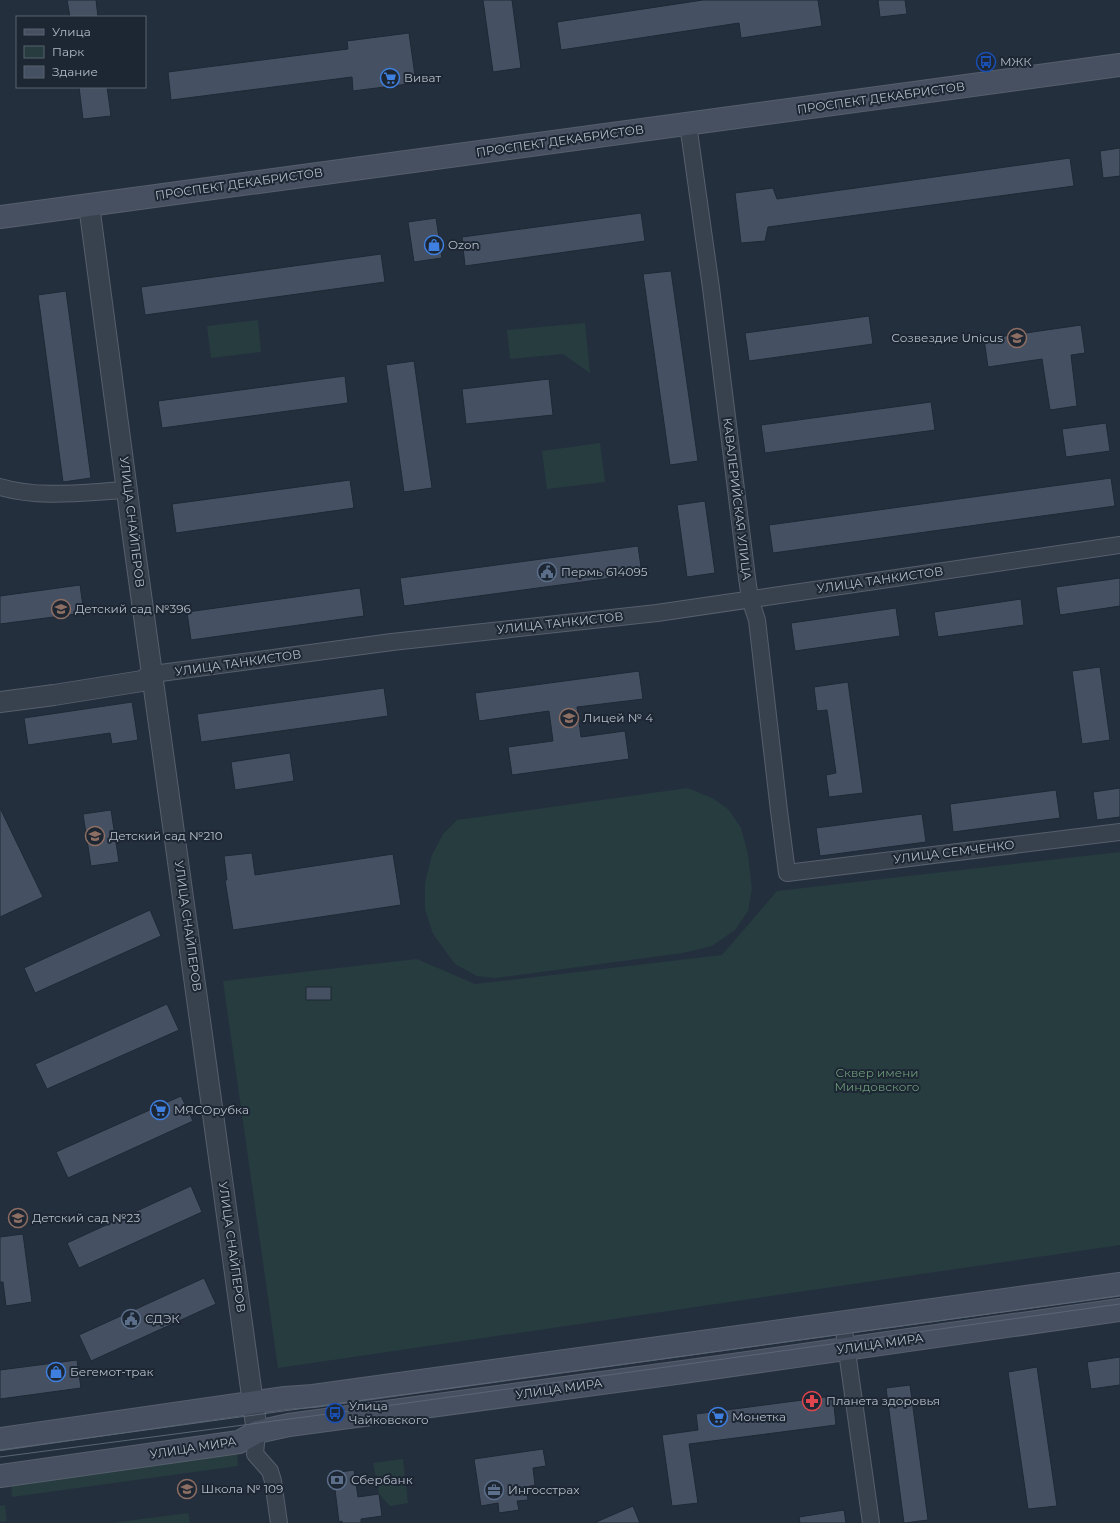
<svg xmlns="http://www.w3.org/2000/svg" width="1120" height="1523" font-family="Montserrat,sans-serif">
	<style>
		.green { fill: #263c3f }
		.building { fill: #455162; stroke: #1f2835 }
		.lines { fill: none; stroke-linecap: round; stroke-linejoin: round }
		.minor-casing { stroke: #565f6c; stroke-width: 18 }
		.tertiary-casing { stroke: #565f6c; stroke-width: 22 }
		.secondary-casing { stroke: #565f6c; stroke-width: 24 }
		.minor { stroke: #38414e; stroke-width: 16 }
		.tertiary { stroke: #38414e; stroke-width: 20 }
		.secondary { stroke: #465061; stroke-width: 22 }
		.tram { stroke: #5a6575; stroke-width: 1 }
		.labels { text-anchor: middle; stroke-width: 4; stroke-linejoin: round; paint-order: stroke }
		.poi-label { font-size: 12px; fill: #b4bcc9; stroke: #1d2633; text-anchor: start }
		.street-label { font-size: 12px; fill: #b4bcc9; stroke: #1d2633 }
		.park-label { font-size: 12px; fill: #6b9a76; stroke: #1d2633 }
	</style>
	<rect width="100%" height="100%" fill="#242f3e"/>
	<path class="green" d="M258 320 261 352 211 358 207 326Z
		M585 323 590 373 563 354 510 359 507 330Z
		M600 443 605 482 547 489 542 451Z
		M688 788 714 799 729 810 741 828 748 854 752 889 748 911 735 930 712 946 682 953 496 978 477 976 455 964 433 934 425 909V883L432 855 443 834 457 820Z
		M1120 852V1245L278 1368 223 981 417 959 475 984 722 955 777 891Z
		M237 1451 238 1466 12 1497 11 1485Z
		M403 1459 408 1503 390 1506 379 1494 373 1463Z
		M5 1505 7 1521 0 1522V1506Z
		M188 1513 190 1523H112Z"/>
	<path class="building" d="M67 0H96L98 17H70Z
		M483 0H512L521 68 493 72Z
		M703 0H818L822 26 741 38 739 23 561 50 557 22Z
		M878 0H905L907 14 880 17Z
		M409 33 416 83 353 91 352 77 171 100 168 72 348 49 347 41Z
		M79 87H107L111 116 83 119Z
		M1120 148V176L1103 178 1100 151Z
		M1070 158 1074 186 768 227 765 241 741 243 735 193 773 188 777 199Z
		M641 213 645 241 465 266 462 237Z
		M436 218 442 258 414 262 408 222Z
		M381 254 385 282 145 315 141 287Z
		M671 271 698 461 670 465 643 274Z
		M66 291 91 478 63 482 38 295Z
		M869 316 873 344 749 361 745 333Z
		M1081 325 1085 353 1071 355 1077 406 1050 410 1042 359 988 367 984 339Z
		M414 361 432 488 404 492 386 365Z
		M345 376 348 403 162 428 158 401Z
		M549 379 553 415 466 424 462 389Z
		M931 402 935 430 765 453 761 425Z
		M1106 423 1110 451 1066 457 1062 429Z
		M1111 478 1115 506 773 553 769 525Z
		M350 480 354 508 176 533 172 504Z
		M705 501 715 573 687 577 677 505Z
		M638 546 642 574 404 606 400 578Z
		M1120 578V606L1060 615 1056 587Z
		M80 585 84 613 0 624V596Z
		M360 588 364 616 191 640 187 612Z
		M1021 599 1024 625 938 637 934 612Z
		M896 608 900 636 795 651 791 623Z
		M1100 667 1110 740 1082 744 1072 671Z
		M639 671 643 699 577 707 581 737 625 731 629 759 512 775 508 747 553 741 549 711 479 721 475 693Z
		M848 682 863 793 829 797 826 775 836 773 827 710 817 711 814 687Z
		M384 688 388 716 201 742 197 714Z
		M132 702 138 740 112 744 110 733 28 745 24 718Z
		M290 753 294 781 235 790 231 762Z
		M1120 788V817L1097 820 1093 792Z
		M1056 790 1060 818 953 832 950 804Z
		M0 808 43 897 0 917Z
		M111 810 119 862 91 866 83 814Z
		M922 814 926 842 820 856 816 828Z
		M252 853 255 875 393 854 401 905 233 930 225 880H227L224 856Z
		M150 910 161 936 35 993 24 968Z
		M306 987H331V1000H306Z
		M167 1004 179 1030 47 1089 35 1064Z
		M181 1096 193 1121 68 1178 56 1152Z
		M191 1186 202 1212 79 1268 67 1243Z
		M23 1234 32 1302 6 1306 3 1282H0V1237Z
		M204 1278 216 1304 91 1361 79 1335Z
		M1120 1357V1385L1091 1389 1087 1362Z
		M77 1360 81 1388 0 1399V1370Z
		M1037 1367 1057 1506 1028 1509 1008 1372Z
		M910 1385 928 1520 904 1523 886 1388Z
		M833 1396 836 1425 689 1444 698 1503 672 1506 662 1435 698 1430 696 1414Z
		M543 1449 546 1466 533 1468 535 1485 526 1487 528 1500 517 1501 519 1510 499 1513 498 1503 481 1506 474 1459Z
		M354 1470 358 1497 379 1494 382 1516 361 1519V1523H342V1521L339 1522 333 1473Z
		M633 1506 640 1523H594Z
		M844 1510 846 1523H800L799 1517Z"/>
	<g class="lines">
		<g class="minor-casing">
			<path id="minor" d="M688 124 711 288 747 578 750 599 757 620 779 811 787 873 1120 832
				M0 487C40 499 86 492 127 490
				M153 674 392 642 657 613 1120 545
				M843 1323 871 1523
				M257 1432 255 1454 270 1471 273 1481 279 1523"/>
		</g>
		<g class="tertiary-casing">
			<path id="tertiary" d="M89 205 134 544 257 1432
				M0 702 54 695 142 681 153 674"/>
		</g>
		<g class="secondary-casing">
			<path id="secondary" d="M0 217 1120 65
				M0 1439 285 1398 313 1396 1120 1284
				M0 1476 239 1442 257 1432 289 1425 683 1372 1120 1310"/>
		</g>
		<use href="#minor" class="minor"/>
		<use href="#tertiary" class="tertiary"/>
		<use href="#secondary" class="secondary"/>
		<path class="tram" d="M0 1450 1120 1296
			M0 1457 335 1413 1120 1304"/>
	</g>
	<defs>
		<g id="bus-ring" transform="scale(1)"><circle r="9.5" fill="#1d2633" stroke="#1a4fb4" stroke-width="1.5"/><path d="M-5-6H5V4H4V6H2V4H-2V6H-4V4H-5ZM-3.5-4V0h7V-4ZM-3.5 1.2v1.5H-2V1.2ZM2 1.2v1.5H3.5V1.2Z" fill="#1a4fb4"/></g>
		<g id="supermarket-ring" transform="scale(1)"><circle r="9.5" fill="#1d2633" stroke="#3f7fe0" stroke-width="1.5"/><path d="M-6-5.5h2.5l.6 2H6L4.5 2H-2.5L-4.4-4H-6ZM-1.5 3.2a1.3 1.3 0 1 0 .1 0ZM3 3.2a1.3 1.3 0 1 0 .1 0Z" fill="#3f7fe0"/></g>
		<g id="shop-ring" transform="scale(1)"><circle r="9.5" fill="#1d2633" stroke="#3f7fe0" stroke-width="1.5"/><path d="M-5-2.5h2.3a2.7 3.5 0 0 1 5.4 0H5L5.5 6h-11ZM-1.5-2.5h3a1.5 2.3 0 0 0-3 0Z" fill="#3f7fe0"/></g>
		<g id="school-ring" transform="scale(1)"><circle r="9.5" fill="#1d2633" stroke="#8d6e63" stroke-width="1.5"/><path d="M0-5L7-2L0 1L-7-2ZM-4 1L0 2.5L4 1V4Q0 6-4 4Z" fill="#8d6e63"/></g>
		<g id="civic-ring" transform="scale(1)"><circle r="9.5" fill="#1d2633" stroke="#5c6f8a" stroke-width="1.5"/><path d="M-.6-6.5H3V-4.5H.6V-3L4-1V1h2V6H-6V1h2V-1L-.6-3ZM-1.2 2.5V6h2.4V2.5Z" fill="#5c6f8a"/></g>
		<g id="pharmacy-ring" transform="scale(1)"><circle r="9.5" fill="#1d2633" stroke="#e0444e" stroke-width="1.5"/><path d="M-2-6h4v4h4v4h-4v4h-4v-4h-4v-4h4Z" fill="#e0444e"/></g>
		<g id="bank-ring" transform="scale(1)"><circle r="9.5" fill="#1d2633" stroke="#5c6f8a" stroke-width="1.5"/><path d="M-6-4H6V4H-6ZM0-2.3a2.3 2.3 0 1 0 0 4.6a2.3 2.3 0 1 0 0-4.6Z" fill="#5c6f8a"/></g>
		<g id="office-ring" transform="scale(1)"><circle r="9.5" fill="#1d2633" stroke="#5c6f8a" stroke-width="1.5"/><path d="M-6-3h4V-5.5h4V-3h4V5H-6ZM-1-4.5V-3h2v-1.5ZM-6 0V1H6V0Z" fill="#5c6f8a"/></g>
	</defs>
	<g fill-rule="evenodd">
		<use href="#bus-ring" x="986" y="62"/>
		<use href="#supermarket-ring" x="390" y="78"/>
		<use href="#shop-ring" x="434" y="245"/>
		<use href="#school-ring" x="1017" y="338"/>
		<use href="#civic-ring" x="547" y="572"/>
		<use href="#school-ring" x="61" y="609"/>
		<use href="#school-ring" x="569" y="718"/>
		<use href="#school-ring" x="95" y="836"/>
		<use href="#supermarket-ring" x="160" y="1110"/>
		<use href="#school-ring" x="18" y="1218"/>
		<use href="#civic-ring" x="131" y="1319"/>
		<use href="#shop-ring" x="56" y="1372"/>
		<use href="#pharmacy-ring" x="812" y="1401"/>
		<use href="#bus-ring" x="335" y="1413"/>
		<use href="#supermarket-ring" x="718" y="1417"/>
		<use href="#bank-ring" x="337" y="1480"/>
		<use href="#school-ring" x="187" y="1489"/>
		<use href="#office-ring" x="494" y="1490"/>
	</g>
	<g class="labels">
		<g class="poi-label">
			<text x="1000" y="66">МЖК</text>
			<text x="404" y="82">Виват</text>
			<text x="448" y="249">Ozon</text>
			<text x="1003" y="342" text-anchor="end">Созвездие Unicus</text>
			<text x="561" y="576">Пермь 614095</text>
			<text x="75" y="613">Детский сад №396</text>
			<text x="583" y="722">Лицей № 4</text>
			<text x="109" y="840">Детский сад №210</text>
			<text x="174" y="1114">МЯСОрубка</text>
			<text x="32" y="1222">Детский сад №23</text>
			<text x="145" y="1323">СДЭК</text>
			<text x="70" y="1376">Бегемот-трак</text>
			<text x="826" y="1405">Планета здоровья</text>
			<text x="349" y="1410">Улица<tspan x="349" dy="14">Чайковского</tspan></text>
			<text x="732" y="1421">Монетка</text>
			<text x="351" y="1484">Сбербанк</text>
			<text x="201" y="1493">Школа № 109</text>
			<text x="508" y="1494">Ингосстрах</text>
		</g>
		<g class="street-label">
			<text transform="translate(881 98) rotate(-8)" y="4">ПРОСПЕКТ ДЕКАБРИСТОВ</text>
			<text transform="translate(560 141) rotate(-8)" y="4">ПРОСПЕКТ ДЕКАБРИСТОВ</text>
			<text transform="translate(239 184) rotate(-8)" y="4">ПРОСПЕКТ ДЕКАБРИСТОВ</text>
			<text transform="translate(737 499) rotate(83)" y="4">КАВАЛЕРИЙСКАЯ УЛИЦА</text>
			<text transform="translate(132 522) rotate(83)" y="4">УЛИЦА СНАЙПЕРОВ</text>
			<text transform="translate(880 580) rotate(-8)" y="4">УЛИЦА ТАНКИСТОВ</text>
			<text transform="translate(560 623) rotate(-6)" y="4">УЛИЦА ТАНКИСТОВ</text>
			<text transform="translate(238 663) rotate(-8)" y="4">УЛИЦА ТАНКИСТОВ</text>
			<text transform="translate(954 852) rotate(-7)" y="4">УЛИЦА СЕМЧЕНКО</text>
			<text transform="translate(188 926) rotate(82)" y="4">УЛИЦА СНАЙПЕРОВ</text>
			<text transform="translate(232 1247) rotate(82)" y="4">УЛИЦА СНАЙПЕРОВ</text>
			<text transform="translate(880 1344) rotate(-8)" y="4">УЛИЦА МИРА</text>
			<text transform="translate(559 1389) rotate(-8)" y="4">УЛИЦА МИРА</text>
			<text transform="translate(193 1448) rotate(-9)" y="4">УЛИЦА МИРА</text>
		</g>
		<g class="park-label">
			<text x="877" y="1077">Сквер имени<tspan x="877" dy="14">Миндовского</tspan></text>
		</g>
	</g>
	<rect x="16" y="16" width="130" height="72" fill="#1d2633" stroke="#59626f"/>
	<rect x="24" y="29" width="20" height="6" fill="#465061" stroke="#59626f"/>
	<text x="52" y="36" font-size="12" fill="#b4bcc9">Улица</text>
	<rect x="24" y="46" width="20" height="12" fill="#263c3f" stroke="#59626f"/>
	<text x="52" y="56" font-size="12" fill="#b4bcc9">Парк</text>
	<rect x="24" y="66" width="20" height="12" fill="#455162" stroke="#59626f"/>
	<text x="52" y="76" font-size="12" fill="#b4bcc9">Здание</text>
</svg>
